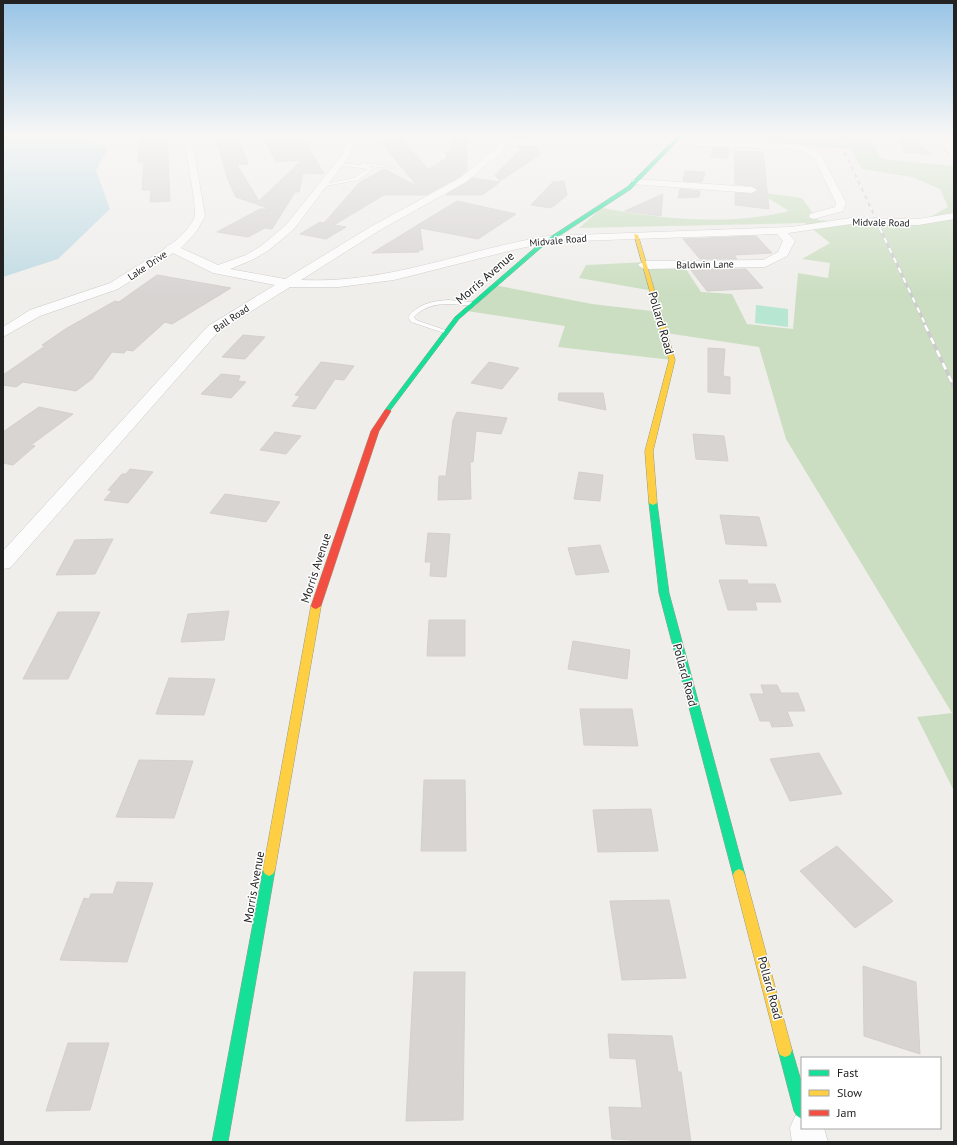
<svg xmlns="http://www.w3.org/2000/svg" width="957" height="1145" font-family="'PT Sans',sans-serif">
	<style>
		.forest { fill: #cbdec1 }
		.pitch { fill: #b7e6d2 }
		.water { fill: #bfdbe3 }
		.building { fill: #d7d4d2; stroke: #d3d0cc }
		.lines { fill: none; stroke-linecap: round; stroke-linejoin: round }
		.lane-casing { stroke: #c9c8c7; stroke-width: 1 }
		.street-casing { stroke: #c9c8c7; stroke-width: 1 }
		.fast-casing { stroke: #999a82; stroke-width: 1 }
		.slow-casing { stroke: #999a82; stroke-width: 1 }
		.jam-casing { stroke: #999a82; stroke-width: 1 }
		.lane { fill: #fdfcfc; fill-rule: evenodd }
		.street { fill: #fdfcfc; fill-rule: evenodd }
		.fast { fill: #16e098; fill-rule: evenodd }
		.slow { fill: #ffcf43; fill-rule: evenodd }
		.jam { fill: #f24e42; fill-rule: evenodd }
		.rail-far2-casing { stroke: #ccc; stroke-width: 2 }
		.rail-far1-casing { stroke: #ccc; stroke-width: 3 }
		.rail-casing { stroke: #ccc; stroke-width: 3.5 }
		.rail-far2 { stroke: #fff; stroke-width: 1.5; stroke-dasharray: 4; stroke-linecap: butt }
		.rail-far1 { stroke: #fff; stroke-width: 2; stroke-dasharray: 5.5; stroke-linecap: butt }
		.rail { stroke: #fff; stroke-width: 2.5; stroke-dasharray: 7; stroke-linecap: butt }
		.labels { text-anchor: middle; stroke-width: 3; stroke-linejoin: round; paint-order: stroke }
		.far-street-label { font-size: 10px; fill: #222; stroke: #fff }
		.street-label { font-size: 12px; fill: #222; stroke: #fff }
	</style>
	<rect width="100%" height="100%" fill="#f0eeeb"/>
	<path class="forest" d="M757 134H867L882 159 954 166V791L917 717 952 713 786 439 759 347 666 333 672 360 558 347 565 326 467 311 494 285 592 304 660 312 654 291 579 278 586 265 647 262 684 266 701 292 732 294 747 324 793 329 798 273 828 278 830 263 802 259 830 243 805 223 579 228 602 208C661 219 730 226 789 211L758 192 802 198 818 220 870 224 928 218 948 207 940 189 912 177 862 169 851 149 755 142Z"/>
	<path class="pitch" d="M756 305 788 309V327L755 323Z"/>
	<path class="water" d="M3 134H53L62 137H83L86 141 100 144 108 149 96 170 110 209 58 259 3 277Z"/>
	<path class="building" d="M140 134H167L170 201 150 202 151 190H142L144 163 138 162Z
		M219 134H237L248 164 237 165 259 201 302 160 276 162 261 134H293V138L302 136 324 174 303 173 299 192H295L272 229 265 228 248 237 217 232 260 209H270L236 197 228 180 216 138 219 137Z
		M451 134H466L467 170 459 177 426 195H384L334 225 346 227 326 239 300 234 320 222 324 223 359 183 384 169 417 186 380 141 401 139 428 169 447 158 446 152H451Z
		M509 134H526L529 138H512Z
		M896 134H909L931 154 905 152Z
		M518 146H535L541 154 500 181 495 175 520 150Z
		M713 148H728V158L711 157Z
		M734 151 763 152 769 209 735 205V193L752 194 758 189 752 186 735 184Z
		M685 171 705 172 702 182 683 181Z
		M473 178 500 182 482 195H446Z
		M564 181 567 195 554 206 550 208 531 205 553 182Z
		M680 189 700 191 699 197 678 198Z
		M663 194 661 216 625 211Z
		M457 201 516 214 478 239 420 228 423 250H419V252L372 253Z
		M756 236 772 253 734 255 737 259H700L683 239Z
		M746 269 763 288 707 291 691 270Z
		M157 275 231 288 172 324 165 322 133 351 127 350 124 353 112 352 92 379 76 391 23 382 16 387 3 385V375L45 346 42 345 67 328 115 301 119 302Z
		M243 335 265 337 245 359 222 357Z
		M708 348 725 349 723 376 730 377V394L708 392Z
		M321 362 354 366 344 380 335 379 315 409 292 406 300 396 295 395Z
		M489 362 519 368 502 389 471 383Z
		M221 374 240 376 238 381 246 382 231 398 201 394Z
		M559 393H603L606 410 558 400Z
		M39 407 73 414 31 445 35 446 13 465 3 463V432Z
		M457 412 507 418 501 434 476 431 473 462H470L471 499 438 500 439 476H446L453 420Z
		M275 432 301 436 286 454 260 450Z
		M693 434 724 436 728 461 696 459Z
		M130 469 153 472 128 503 104 500 112 491 108 490 122 474H126Z
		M579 472 603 475 600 501 574 499Z
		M225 494 280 502 266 522 210 513Z
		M720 515 759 517 767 546 726 544Z
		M428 533 450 534 446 577 430 576 431 562H425Z
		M113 539 95 574 56 575 75 540Z
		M600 545 609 572 576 575 568 548Z
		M719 580H747L748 584H775L781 602H755L757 610H728Z
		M229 611 224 640 181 642 188 614Z
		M58 612H100L68 679H23Z
		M429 620H465V656H427Z
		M573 641 630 650 627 679 568 669Z
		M169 678 215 679 204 715 156 714Z
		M761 685H777L781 693H798L805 711H787L793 726 772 727 770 721H760L750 694H764Z
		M580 709H632L638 746 584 745Z
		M819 753 842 794 790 801 770 759Z
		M139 760 193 761 174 818 116 817Z
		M424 780H465L466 851H421Z
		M651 809 658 851 598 852 593 810Z
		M837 846 893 901 855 928 800 871Z
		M117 882 153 883 127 962 60 960 84 898 89 899 91 894H113Z
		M669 900 686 978 622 980 610 901Z
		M863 966 916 982 920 1054 864 1036Z
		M414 972H465L463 1120 406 1121Z
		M608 1034 672 1036 678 1072H681L691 1142H631V1140L612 1139 609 1107 642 1108 636 1059 610 1058Z
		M68 1043H109L90 1110 46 1111Z"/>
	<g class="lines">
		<g class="lane-casing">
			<path id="lane" d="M338 163 362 165 361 164 363 163 395 167 393 168 368 166 373 169 358 180 320 187V185L354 178 368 169 340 165Z
				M448 300 473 302 476 304 473 306C452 304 430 300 414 317L416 320 448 331V333H444L411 322 408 317C418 304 432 301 448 300Z"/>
		</g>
		<g class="street-casing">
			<path id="street" d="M178 134H187L192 140 205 216 196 232 181 248 218 265 246 255 261 246 286 225 342 155 347 134H355L350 155 294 229 269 250 254 259 230 269 285 279 372 226 460 178 498 146 494 134H502L504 140 645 138 786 143 807 147 821 154 846 203 843 211 814 219 810 218 809 216 810 214 835 207 836 203 814 158 802 151 786 149 645 144 506 145 505 149 466 182 380 230 301 280C389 284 463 250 548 236L791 227 851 218 918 219 954 213V219L918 225 851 224 788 233 795 241 787 256 765 267 644 269 638 265 644 261 763 260 778 252 783 241 777 234 548 242 513 250 394 280 339 287H290L218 332 10 568 3 569V551L208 326 275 285 213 273 173 253 118 289 40 316 3 337V327L30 310 110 283 166 248 167 246C176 243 194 224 195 215 195 196 188 166 186 147L184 141Z
				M935 134H943L954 148V157L951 156Z
				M635 179 752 187 757 190 752 193 632 184V180Z
				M802 1113V1128H824L828 1142H792L790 1128 795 1116Z"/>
		</g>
		<g class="fast-casing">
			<path id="fast" d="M680 134H684L631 189 542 247 459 319 389 412H385V410L455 317 538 245 627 187Z
				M650 501H656L657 503 669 593 745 875 743 879 739 881 735 879 733 875 659 593 649 503Z
				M269 864 273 866 275 870 228 1142H212L263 870 265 866Z
				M785 1043 790 1045 792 1050 802 1084V1119L797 1116 794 1111 778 1050 780 1045Z"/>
		</g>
		<g class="slow-casing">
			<path id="slow" d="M634 234 638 235 675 360 653 451 657 503 653 505 649 503 645 451 669 360Z
				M316 603 321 606 275 870 273 874 269 876 265 874 263 870 311 606Z
				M739 869 743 871 745 875 792 1050 790 1055 785 1057 780 1055 778 1050 733 875 735 871Z"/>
		</g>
		<g class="jam-casing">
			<path id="jam" d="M387 409 391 411 379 431 321 606 316 609 313 608 311 606 371 431 385 410Z"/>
		</g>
		<use href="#lane" class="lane"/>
		<use href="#street" class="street"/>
		<use href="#fast" class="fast"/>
		<use href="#slow" class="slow"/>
		<use href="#jam" class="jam"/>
		<g class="rail-far2-casing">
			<path id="rail-far2" d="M836 134 876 219"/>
		</g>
		<g class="rail-far1-casing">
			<path id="rail-far1" d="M875 218 926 326"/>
		</g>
		<g class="rail-casing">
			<path id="rail" d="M925 325 954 387"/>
		</g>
		<use href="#rail-far2" class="rail-far2"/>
		<use href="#rail-far1" class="rail-far1"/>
		<use href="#rail" class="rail"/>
	</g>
	<linearGradient id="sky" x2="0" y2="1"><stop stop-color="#97c4e6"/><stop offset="0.46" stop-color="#f8f7f6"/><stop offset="1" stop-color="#f8f7f6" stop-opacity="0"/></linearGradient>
	<rect width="957" height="294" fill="url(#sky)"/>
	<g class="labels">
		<g class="far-street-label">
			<text transform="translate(881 222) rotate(1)" y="4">Midvale Road</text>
			<text transform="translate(558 240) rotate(-5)" y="4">Midvale Road</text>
			<text transform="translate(705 264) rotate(-1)" y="4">Baldwin Lane</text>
			<text transform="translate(147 265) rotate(-34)" y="4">Lake Drive</text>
			<text transform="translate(231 318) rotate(-34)" y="4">Ball Road</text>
		</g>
		<g class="street-label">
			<text transform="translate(485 278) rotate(-41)" y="4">Morris Avenue</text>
			<text transform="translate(661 323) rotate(74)" y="4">Pollard Road</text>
			<text transform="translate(316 568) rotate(-72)" y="4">Morris Avenue</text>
			<text transform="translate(685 675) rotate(75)" y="4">Pollard Road</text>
			<text transform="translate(254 887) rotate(-80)" y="4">Morris Avenue</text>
			<text transform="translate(770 988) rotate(75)" y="4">Pollard Road</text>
		</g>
	</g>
	<rect width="957" height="1145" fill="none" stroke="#222222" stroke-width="8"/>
	<rect x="801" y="1057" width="140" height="72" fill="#ffffff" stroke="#a7a7a7"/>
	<rect x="809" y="1070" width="20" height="6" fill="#16e098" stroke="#a7a7a7"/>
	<text x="837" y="1077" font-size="12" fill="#222222">Fast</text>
	<rect x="809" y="1090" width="20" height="6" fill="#ffcf43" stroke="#a7a7a7"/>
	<text x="837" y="1097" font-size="12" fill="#222222">Slow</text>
	<rect x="809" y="1110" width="20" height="6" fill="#f24e42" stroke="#a7a7a7"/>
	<text x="837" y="1117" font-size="12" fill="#222222">Jam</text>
</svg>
